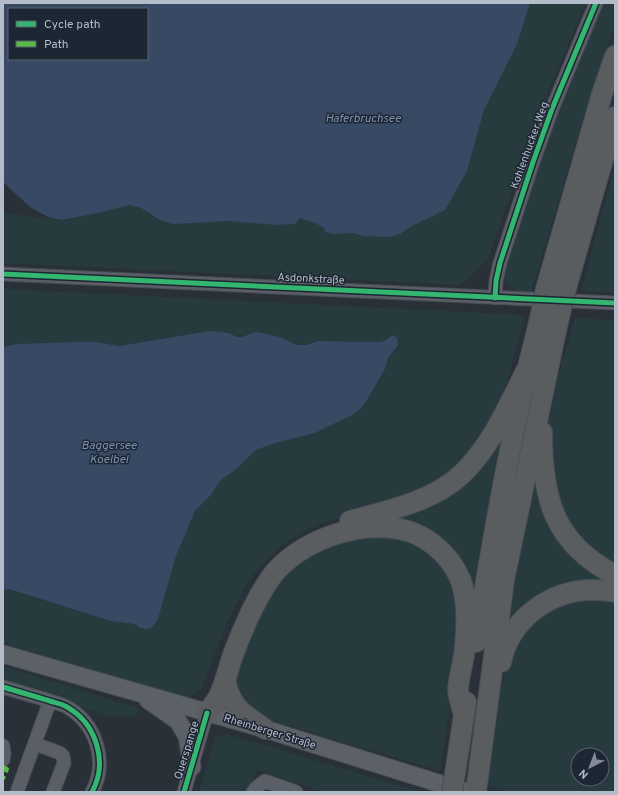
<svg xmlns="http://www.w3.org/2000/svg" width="618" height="795" font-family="Overpass,sans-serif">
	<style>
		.green { fill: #273a3e; fill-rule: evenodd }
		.water { fill: #384963; fill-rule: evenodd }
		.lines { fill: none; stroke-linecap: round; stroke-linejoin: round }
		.minor-casing { stroke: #484c53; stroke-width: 15 }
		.major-casing { stroke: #484c55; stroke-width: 19 }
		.highway-casing { stroke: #474c53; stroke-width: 22 }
		.minor { stroke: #5a5e66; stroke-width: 13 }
		.major { stroke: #5c6168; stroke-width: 17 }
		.highway { stroke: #5a5d60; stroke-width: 20 }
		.highway-bridge-casing { stroke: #474c53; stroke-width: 22; stroke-linecap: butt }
		.highway-bridge { stroke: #5a5d60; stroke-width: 20 }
		.quiet { stroke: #58b947; stroke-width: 4; stroke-dasharray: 8 4; stroke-linecap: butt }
		.cycleway-casing { stroke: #1d2633; stroke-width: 8 }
		.cycleway { stroke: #33b770; stroke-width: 5 }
		.labels { text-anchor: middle; stroke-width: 3; stroke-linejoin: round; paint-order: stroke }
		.street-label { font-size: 11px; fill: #b4bcc9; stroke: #1d2633 }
		.water-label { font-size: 12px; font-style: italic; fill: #7c92b1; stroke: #1d2633 }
	</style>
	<rect width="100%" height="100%" fill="#2a3038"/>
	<path class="green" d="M530 3H586L543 104 487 261 460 285 3 263V213L61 220 130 205 141 208 160 220 228 221 275 225 295 224 300 217 315 223 334 234 353 233 363 236 400 234 467 171 484 110 517 44Z
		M602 3H615V22L583 119 531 293C512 292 504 285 503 266L573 70Z
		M615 164V293L581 291Z
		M3 289 525 315 500 407 462 466 427 491 319 524 299 534 280 547 261 565 246 585 227 623 201 689 192 696 186 698 3 643V590L8 589 111 621 135 624 140 628 146 629 152 628 158 619 176 556 195 511 210 496 220 481 235 470 256 450 272 444 315 433 354 414 364 405 385 369 388 358 398 344 393 336 384 341 377 342 319 341 306 345H296L280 337 252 333 242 337H237L229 333 210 331 119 346 95 342H74L16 344 3 347Z
		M575 318 615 320V568L586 548 561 513 546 437 557 379Z
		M505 426 482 535 471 601 464 579 385 516 401 512Z
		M535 470 541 496 615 581 586 586 505 636Z
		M371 534 412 540 440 560 455 586 459 651 440 771 265 719 247 711 231 687 261 603 293 565 334 541Z
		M577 597 615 598V792H509L488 786 491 753 499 700 507 663 516 639 537 615ZM578 755H602V779H578Z
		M3 666 141 709C133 719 122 717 110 716L3 683Z
		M227 734 421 792H323L257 770 247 792H199L215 738 220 735Z"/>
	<path class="water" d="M3 3H530L517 44 484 110 467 171 445 210 408 228 400 234 389 237 363 236 353 233 334 234 325 232 324 228 315 223 300 218 295 224 275 225 228 221 173 224 160 220 141 208 130 205 98 213 61 220 48 217 30 207 3 182ZM9 9H147V59H9Z
		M210 331 229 333 237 337H242L252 333 258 332 280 337 296 345H306L319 341 377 342 384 341 393 335 397 338 398 345 388 358 385 369 364 405 354 414 315 433 272 444 256 450 235 470 220 481 210 496 195 511 176 556 158 619 152 628 146 629 140 628 135 624 111 621 9 589 3 590V347L16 344 74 342H95L119 346Z"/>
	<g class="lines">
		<g class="minor-casing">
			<path id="minor" d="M3 274 615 303
				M495 298 496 281 500 263 533 162 552 109 596 3
				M3 687C19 692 34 696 50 701 56 703 62 704 67 707 97 724 108 763 92 792
				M35 744 60 753 63 756 64 763 53 792
				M3 746 4 754 3 760
				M17 792 50 701
				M184 792 207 713
				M253 792 257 787 265 781 296 792"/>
		</g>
		<g class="major-casing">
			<path id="major" d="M3 654 265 729 467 792
				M148 700 178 721 187 736 192 767"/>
		</g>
		<g class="highway-casing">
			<path id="highway" d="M546 289 602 94 615 56
				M565 292 615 117
				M542 432C542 497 553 543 615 575
				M350 521C387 511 434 501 462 474 491 446 508 407 526 371
				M476 642C493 536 512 427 539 323
				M501 662C510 619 550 590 593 590 601 590 608 590 615 592
				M225 680C231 708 243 714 265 729
				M207 713C211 708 215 703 218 698 225 685 228 669 233 655 242 630 258 593 275 572 304 540 351 524 393 528 423 531 450 553 461 581 468 601 467 626 465 647 464 661 459 675 458 689 458 697 462 707 464 715
				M456 767 466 702
				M476 792 504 580 557 326"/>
		</g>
		<use href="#minor" class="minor"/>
		<use href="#major" class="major"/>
		<use href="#highway" class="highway"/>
		<g class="highway-bridge-casing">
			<path id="highway-bridge" d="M539 323 546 289
				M557 326 565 292
				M452 792 456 767"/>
		</g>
		<use href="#highway-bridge" class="highway-bridge"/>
		<path class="quiet" d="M3 767 7 769 3 779"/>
		<g class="cycleway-casing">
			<path id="cycleway" d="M3 274 615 303
				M495 298 496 281 500 263 533 162 552 109 596 3
				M3 687C19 692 34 696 50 701 56 703 62 704 67 707 97 724 108 763 92 792
				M184 792 207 713"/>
		</g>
		<use href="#cycleway" class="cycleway"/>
	</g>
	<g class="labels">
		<g class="street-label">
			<text transform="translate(529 145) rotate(-70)" y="4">Kohlenhucker Weg</text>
			<text transform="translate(311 278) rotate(3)" y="4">Asdonkstraße</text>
			<text transform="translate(270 731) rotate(17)" y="4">Rheinberger Straße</text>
			<text transform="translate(186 750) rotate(-73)" y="4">Querspange</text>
		</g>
		<g class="water-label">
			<text x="363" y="122">Haferbruchsee</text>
			<text x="109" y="449">Baggersee<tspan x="109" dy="14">Koelbel</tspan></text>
		</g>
	</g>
	<rect width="618" height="795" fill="none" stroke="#b4bcc9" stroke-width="8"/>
	<rect x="8" y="8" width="140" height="52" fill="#1d2633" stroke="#59626f"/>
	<rect x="16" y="21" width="20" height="6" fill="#33b770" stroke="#59626f"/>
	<text x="44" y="28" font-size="12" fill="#b4bcc9">Cycle path</text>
	<rect x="16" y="41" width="20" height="6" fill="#58b947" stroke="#59626f"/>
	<text x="44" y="48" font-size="12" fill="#b4bcc9">Path</text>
	<g transform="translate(590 767) rotate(222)"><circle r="19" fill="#1d2633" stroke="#59626f"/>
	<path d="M0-3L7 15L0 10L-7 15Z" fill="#848b96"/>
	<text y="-6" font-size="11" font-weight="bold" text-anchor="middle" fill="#b4bcc9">N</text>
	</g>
</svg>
